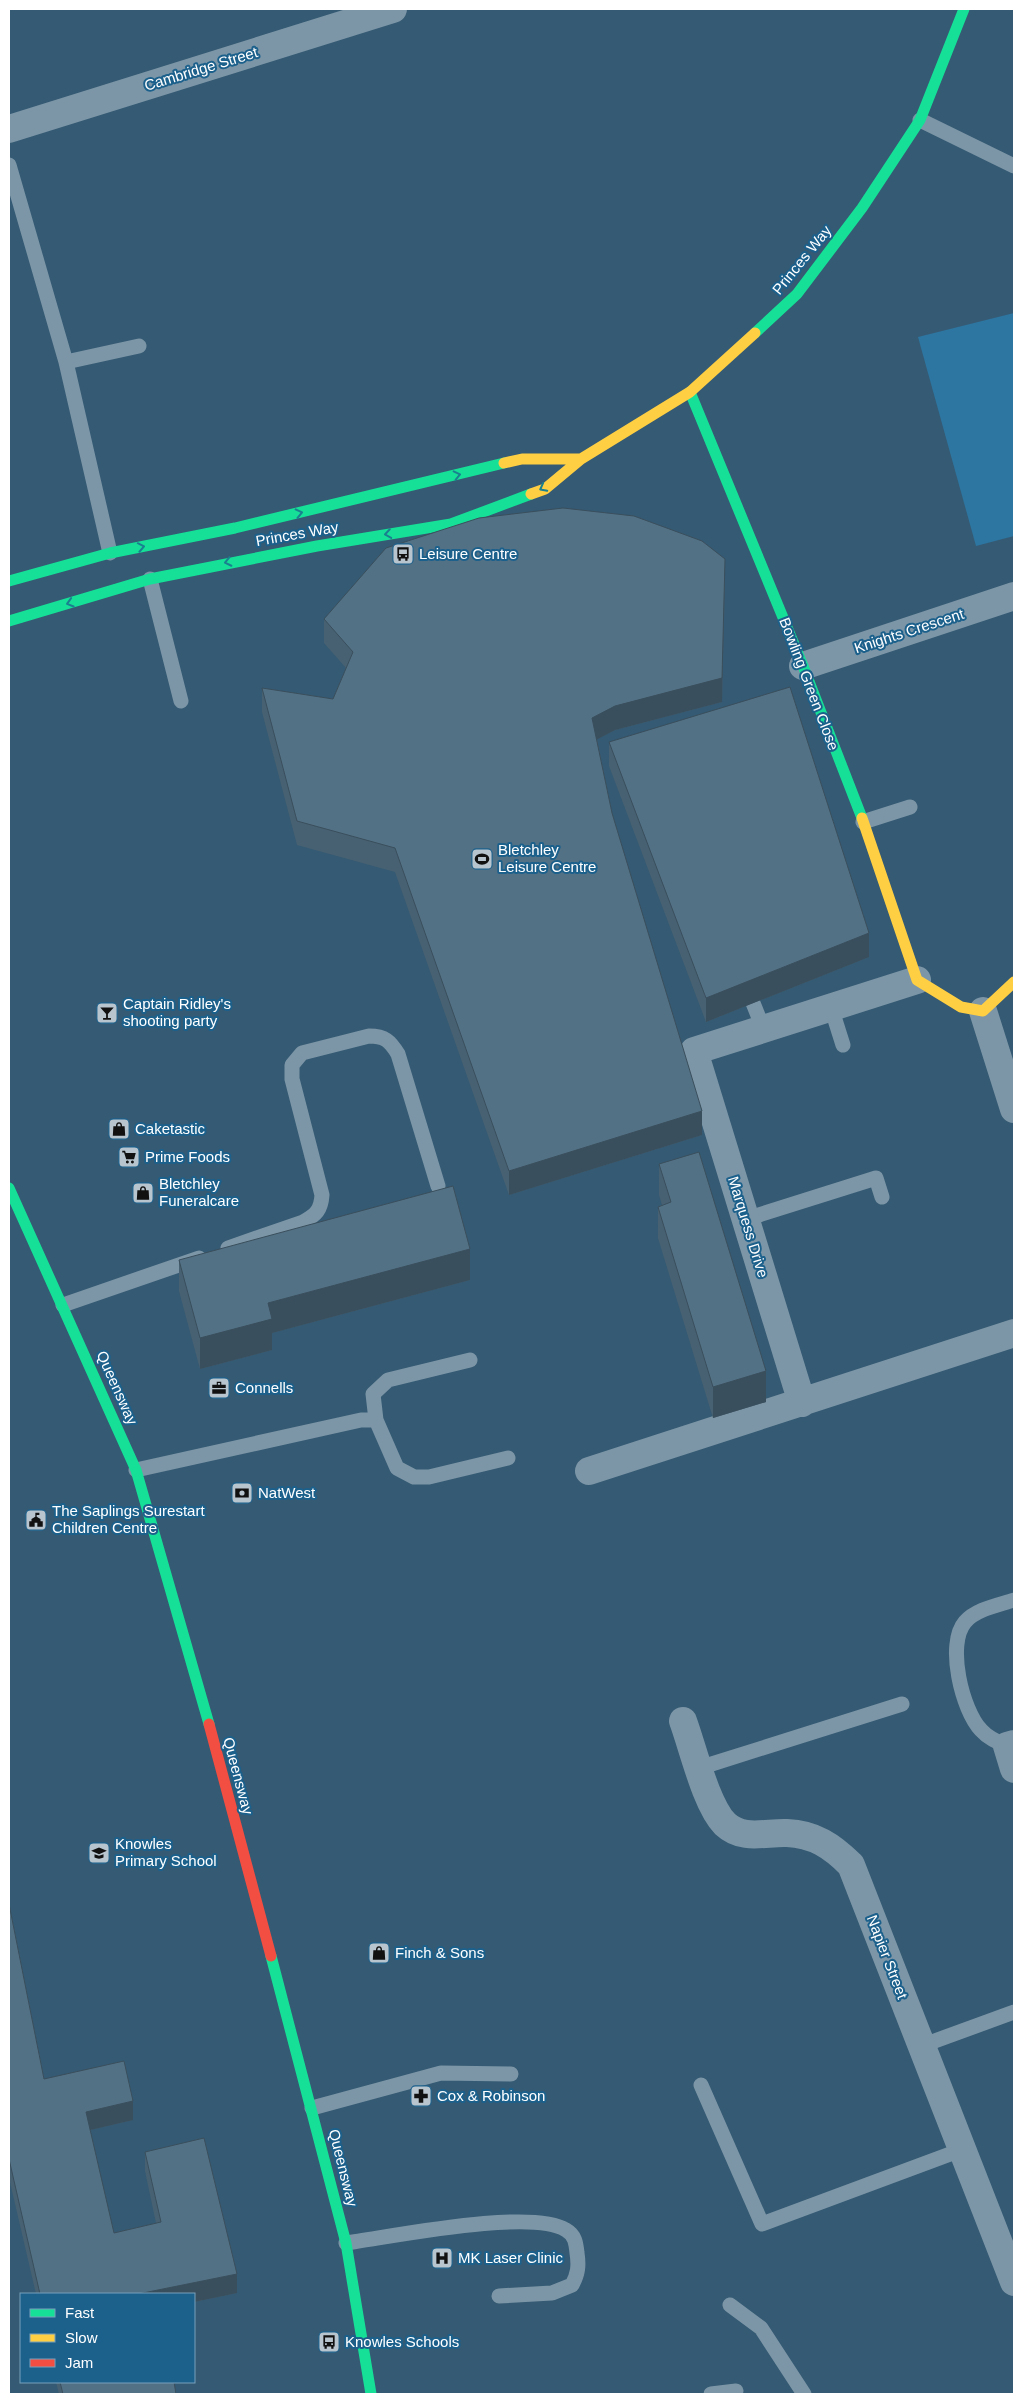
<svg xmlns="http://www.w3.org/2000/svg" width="1023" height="2403" font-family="Helvetica,sans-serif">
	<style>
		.grass { fill: #2d76a1 }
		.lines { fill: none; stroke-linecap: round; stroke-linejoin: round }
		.lane { stroke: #7c96a7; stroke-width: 15 }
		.street { stroke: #7c96a7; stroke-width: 28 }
		.fast { stroke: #16e098; stroke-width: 11 }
		.slow { stroke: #ffcf43; stroke-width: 11 }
		.jam { stroke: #f24e42; stroke-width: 11 }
		.wall { fill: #476172 }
		.shaded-wall { fill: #3a4f5d }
		.building { fill: #537185; stroke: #3a4f5d }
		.oneway { stroke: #1a808f }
		.labels { text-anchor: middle; stroke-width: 4; stroke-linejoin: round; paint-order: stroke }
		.street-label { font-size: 15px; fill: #fff; stroke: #1c608c }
		.poi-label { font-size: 15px; fill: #fff; stroke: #1c608c; text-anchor: start }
	</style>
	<rect width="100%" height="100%" fill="#355a73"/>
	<path class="grass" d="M1014 313V536L976 546 918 337Z"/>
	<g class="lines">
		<path class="lane" d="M920 120 1014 166
			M9 165 66 362 110 553
			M66 362 139 346
			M150 579 181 701
			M863 822 910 807
			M753 1003 763 1028
			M831 1007 843 1045
			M746 1219 876 1178 882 1197
			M228 1248 303 1222C316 1215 321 1210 322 1195L292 1079V1065L302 1053 369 1036C385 1036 390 1041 398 1054L438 1186
			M63 1305 199 1258
			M376 1420 373 1394 388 1380 470 1360
			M136 1470 361 1420H376L397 1468 414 1477H429L508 1458
			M1007 1746C997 1742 988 1738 981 1730 962 1710 946 1644 965 1622 976 1609 999 1605 1014 1600
			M699 1768 902 1704
			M921 2046 1014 2012
			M701 2085 762 2224 961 2150
			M312 2108 441 2073 511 2074
			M346 2243C391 2237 531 2208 566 2230 575 2235 576 2243 577 2253 579 2266 578 2274 572 2285L552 2293 499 2296
			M730 2305 761 2328 804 2394
			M711 2394 736 2391"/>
		<path class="street" d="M9 129 393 9
			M803 666 1014 596
			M983 1011 1014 1109
			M802 1403 694 1051 917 980
			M589 1471 1014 1333
			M683 1721C693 1748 706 1805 725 1824 743 1841 766 1832 787 1833 814 1834 832 1846 851 1865L1014 2282
			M1014 1744 1007 1746 1014 1769"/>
		<path class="fast" d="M755 333 797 294 862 208 920 120 964 9
			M690 392 803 666 862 818
			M9 581 110 553 235 528 504 463
			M9 621 150 579 317 546 451 524 531 494
			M9 1188 136 1470 209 1724
			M271 1956 346 2243 371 2394"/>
		<path class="slow" d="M504 463 522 459H581
			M531 494 545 489 581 459 690 392 755 333
			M862 818 917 980 961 1007 983 1011 1014 982"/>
		<path class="jam" d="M209 1724 271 1956"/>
	</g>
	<path class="wall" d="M725 583 722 702 615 730 597 739 612 813 702 1135 509 1195 395 872 297 845 262 712V688L333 699 346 668 324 643V619Z
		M609 742 869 957 706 1022 609 766Z
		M659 1164 766 1402 713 1418 658 1238V1207L662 1205 659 1195Z
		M179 1260 470 1280 272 1333V1350L200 1369 179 1291Z
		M9 1904 44 2079 133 2120 90 2130 114 2233 156 2223 145 2171V2152L237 2293 194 2302V2294H36L9 2178Z
		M56 2382H174L176 2394H59Z"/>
	<path class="shaded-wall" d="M725 559 722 702 615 730 592 742V718Z
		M869 933V957L706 1022V998Z
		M702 1111V1135L509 1195V1171Z
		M470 1249V1280L272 1333V1350L200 1369V1338L268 1303Z
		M766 1371V1402L713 1418V1387Z
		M133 2101V2120L86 2131V2112Z
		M237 2274V2293L194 2302V2294H138Z"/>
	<path class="building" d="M563 508 634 516 702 541 725 559 722 678 615 706 592 718 612 813 702 1111 509 1171 395 848 297 821 262 688 333 699 353 652 324 619 386 548 479 518Z
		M790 687 869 933 706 998 609 742Z
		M699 1152 766 1371 713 1387 658 1207 671 1202 659 1164Z
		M453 1186 470 1249 268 1303 272 1319 200 1338 179 1260Z
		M9 1904 44 2079 124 2061 133 2101 86 2112 114 2233 161 2222 145 2152 204 2138 237 2274 138 2294H40L9 2159Z
		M60 2382H174L176 2394H63Z"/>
	<defs><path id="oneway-chevron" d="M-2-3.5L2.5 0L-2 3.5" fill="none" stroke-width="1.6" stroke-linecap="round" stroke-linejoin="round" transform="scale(1.25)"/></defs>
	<g class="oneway">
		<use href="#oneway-chevron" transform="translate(457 475) rotate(-13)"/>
		<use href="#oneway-chevron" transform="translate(543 488) rotate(152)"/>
		<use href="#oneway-chevron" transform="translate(299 513) rotate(-13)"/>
		<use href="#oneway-chevron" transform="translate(388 534) rotate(171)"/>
		<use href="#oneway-chevron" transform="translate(141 547) rotate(-11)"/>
		<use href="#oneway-chevron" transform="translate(228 562) rotate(168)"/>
		<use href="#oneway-chevron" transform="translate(70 603) rotate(163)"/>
	</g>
	<defs>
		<g id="bus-square" transform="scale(1.125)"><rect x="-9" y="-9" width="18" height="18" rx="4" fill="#b8c5ce" stroke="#1c608c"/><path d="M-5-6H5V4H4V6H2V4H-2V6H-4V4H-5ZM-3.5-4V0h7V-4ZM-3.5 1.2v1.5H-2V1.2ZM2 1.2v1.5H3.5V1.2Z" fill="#111"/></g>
		<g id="stadium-square" transform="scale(1.125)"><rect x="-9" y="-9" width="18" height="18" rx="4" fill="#b8c5ce" stroke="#1c608c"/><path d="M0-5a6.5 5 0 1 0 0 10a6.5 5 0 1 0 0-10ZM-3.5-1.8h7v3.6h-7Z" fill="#111"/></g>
		<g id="bar-square" transform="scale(1.125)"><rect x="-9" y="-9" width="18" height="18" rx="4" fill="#b8c5ce" stroke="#1c608c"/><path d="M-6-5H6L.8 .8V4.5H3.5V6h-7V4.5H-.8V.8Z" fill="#111"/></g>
		<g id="shop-square" transform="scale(1.125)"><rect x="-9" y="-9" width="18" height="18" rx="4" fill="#b8c5ce" stroke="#1c608c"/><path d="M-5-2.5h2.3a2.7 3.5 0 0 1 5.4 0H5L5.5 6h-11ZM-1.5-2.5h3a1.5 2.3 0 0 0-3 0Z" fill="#111"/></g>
		<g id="supermarket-square" transform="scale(1.125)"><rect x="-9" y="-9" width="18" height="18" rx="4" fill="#b8c5ce" stroke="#1c608c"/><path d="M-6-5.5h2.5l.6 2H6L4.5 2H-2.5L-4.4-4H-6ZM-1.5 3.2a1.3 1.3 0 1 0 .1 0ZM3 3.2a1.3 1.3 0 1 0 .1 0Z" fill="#111"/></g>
		<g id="office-square" transform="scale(1.125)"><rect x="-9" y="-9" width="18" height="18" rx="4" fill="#b8c5ce" stroke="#1c608c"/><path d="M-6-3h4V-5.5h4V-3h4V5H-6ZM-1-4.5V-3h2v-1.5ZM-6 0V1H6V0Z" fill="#111"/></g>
		<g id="bank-square" transform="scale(1.125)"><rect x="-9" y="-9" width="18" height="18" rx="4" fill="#b8c5ce" stroke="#1c608c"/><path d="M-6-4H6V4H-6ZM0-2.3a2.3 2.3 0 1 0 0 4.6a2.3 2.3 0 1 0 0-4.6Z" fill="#111"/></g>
		<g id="civic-square" transform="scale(1.125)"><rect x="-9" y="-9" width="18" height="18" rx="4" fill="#b8c5ce" stroke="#1c608c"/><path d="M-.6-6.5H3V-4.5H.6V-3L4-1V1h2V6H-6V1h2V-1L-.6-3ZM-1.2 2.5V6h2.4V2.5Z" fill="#111"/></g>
		<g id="school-square" transform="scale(1.125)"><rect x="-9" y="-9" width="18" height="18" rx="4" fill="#b8c5ce" stroke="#1c608c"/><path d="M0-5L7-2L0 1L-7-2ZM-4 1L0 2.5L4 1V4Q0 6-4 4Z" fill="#111"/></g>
		<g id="pharmacy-square" transform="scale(1.125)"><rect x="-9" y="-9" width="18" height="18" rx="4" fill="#b8c5ce" stroke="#1c608c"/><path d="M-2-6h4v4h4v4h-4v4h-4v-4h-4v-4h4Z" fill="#111"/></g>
		<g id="hospital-square" transform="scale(1.125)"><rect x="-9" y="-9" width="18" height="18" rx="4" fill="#b8c5ce" stroke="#1c608c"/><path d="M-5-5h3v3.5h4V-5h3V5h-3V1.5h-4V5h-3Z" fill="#111"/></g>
	</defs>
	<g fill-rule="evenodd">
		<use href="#bus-square" x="403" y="554"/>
		<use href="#stadium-square" x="482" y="859"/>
		<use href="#bar-square" x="107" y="1013"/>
		<use href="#shop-square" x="119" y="1129"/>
		<use href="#supermarket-square" x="129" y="1157"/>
		<use href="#shop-square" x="143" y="1193"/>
		<use href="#office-square" x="219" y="1388"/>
		<use href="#bank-square" x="242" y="1493"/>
		<use href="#civic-square" x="36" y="1520"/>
		<use href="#school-square" x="99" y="1853"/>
		<use href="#shop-square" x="379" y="1953"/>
		<use href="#pharmacy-square" x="421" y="2096"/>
		<use href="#hospital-square" x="442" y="2258"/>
		<use href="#bus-square" x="329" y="2342"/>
	</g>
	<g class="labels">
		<g class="street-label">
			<text transform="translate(201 69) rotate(-17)" y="5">Cambridge Street</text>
			<text transform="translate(802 260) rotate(-51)" y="5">Princes Way</text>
			<text transform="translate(297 534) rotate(-10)" y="5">Princes Way</text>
			<text transform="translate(909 631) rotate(-18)" y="5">Knights Crescent</text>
			<text transform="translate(809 684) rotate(69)" y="5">Bowling Green Close</text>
			<text transform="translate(748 1227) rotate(73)" y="5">Marquess Drive</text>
			<text transform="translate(117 1388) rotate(66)" y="5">Queensway</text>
			<text transform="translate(238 1776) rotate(75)" y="5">Queensway</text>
			<text transform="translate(887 1957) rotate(69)" y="5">Napier Street</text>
			<text transform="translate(343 2168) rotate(76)" y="5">Queensway</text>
		</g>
		<g class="poi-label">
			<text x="419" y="559">Leisure Centre</text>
			<text x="498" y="855">Bletchley<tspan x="498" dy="17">Leisure Centre</tspan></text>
			<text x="123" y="1009">Captain Ridley's<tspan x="123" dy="17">shooting party</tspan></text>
			<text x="135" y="1134">Caketastic</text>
			<text x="145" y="1162">Prime Foods</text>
			<text x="159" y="1189">Bletchley<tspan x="159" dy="17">Funeralcare</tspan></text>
			<text x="235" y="1393">Connells</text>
			<text x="258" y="1498">NatWest</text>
			<text x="52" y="1516">The Saplings Surestart<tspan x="52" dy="17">Children Centre</tspan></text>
			<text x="115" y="1849">Knowles<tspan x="115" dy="17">Primary School</tspan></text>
			<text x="395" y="1958">Finch &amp; Sons</text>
			<text x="437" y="2101">Cox &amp; Robinson</text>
			<text x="458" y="2263">MK Laser Clinic</text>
			<text x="345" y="2347">Knowles Schools</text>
		</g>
	</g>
	<rect width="1023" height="2403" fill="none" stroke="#ffffff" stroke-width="20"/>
	<rect x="20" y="2293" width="175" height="90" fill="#1c608c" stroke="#77a0ba"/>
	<rect x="30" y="2309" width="25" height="8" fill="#16e098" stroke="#77a0ba"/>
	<text x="65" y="2318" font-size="15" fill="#ffffff">Fast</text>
	<rect x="30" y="2334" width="25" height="8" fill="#ffcf43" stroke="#77a0ba"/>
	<text x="65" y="2343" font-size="15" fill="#ffffff">Slow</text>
	<rect x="30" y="2359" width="25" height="8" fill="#f24e42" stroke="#77a0ba"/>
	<text x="65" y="2368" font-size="15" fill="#ffffff">Jam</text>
</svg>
